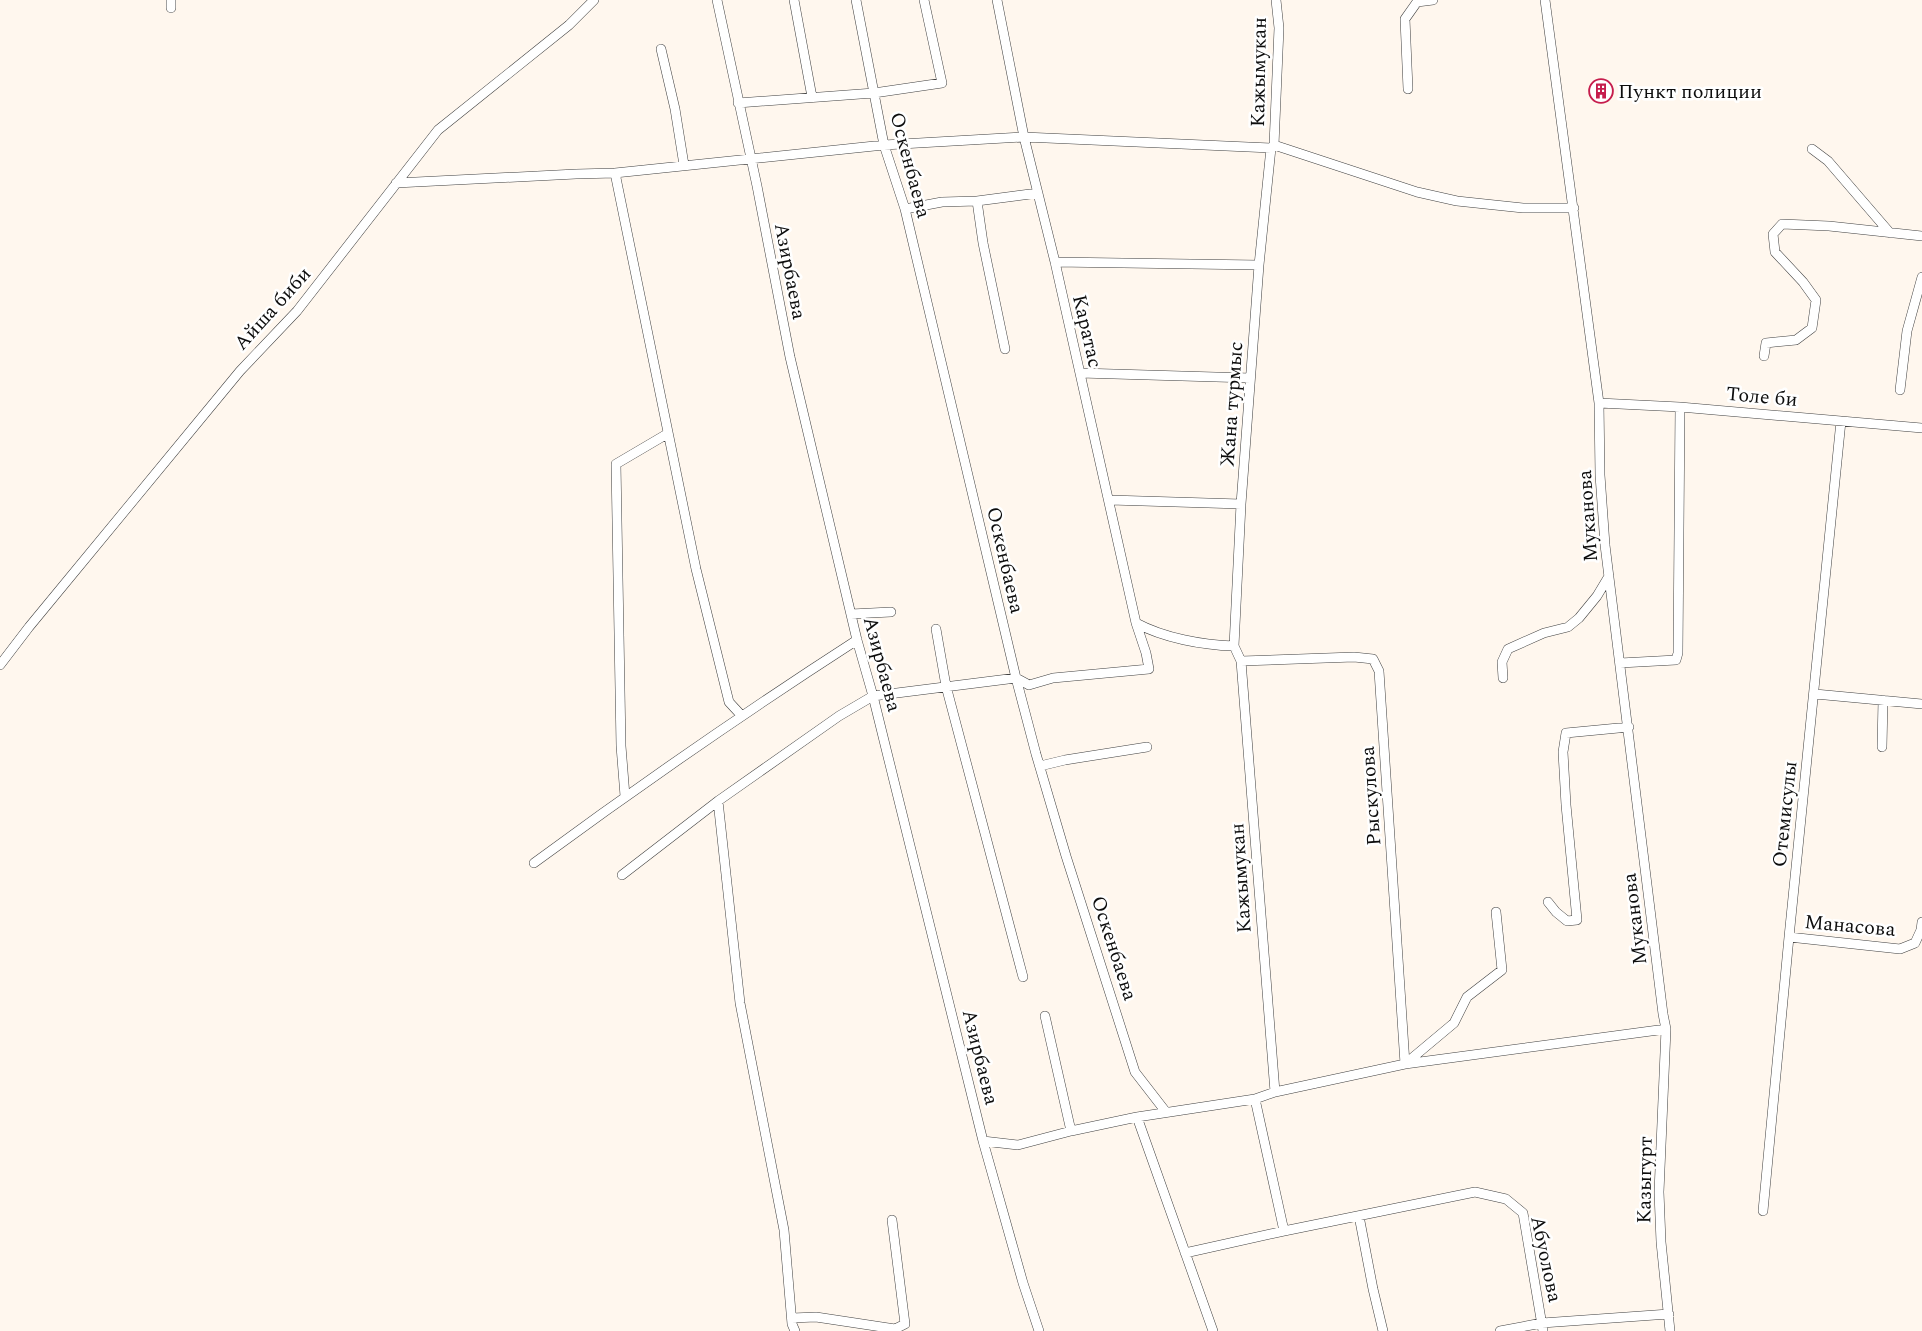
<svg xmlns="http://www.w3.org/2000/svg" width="1922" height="1331" font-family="Spectral,serif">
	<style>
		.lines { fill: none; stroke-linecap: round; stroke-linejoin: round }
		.minor-casing { stroke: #404040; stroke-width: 10 }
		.minor { stroke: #fff; stroke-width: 9 }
		.labels { text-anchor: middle; stroke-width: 5; stroke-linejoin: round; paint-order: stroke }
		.street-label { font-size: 20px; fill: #0d0d0d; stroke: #fff }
		.poi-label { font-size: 20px; fill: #0d0d0d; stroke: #fff; text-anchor: start }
	</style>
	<rect width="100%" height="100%" fill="#fff7ee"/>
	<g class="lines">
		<g class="minor-casing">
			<path id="minor" d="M171 0V8
				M717 0 757 186 790 357 857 640 873 696 983 1141 1023 1283 1039 1331
				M794 0 812 97
				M856 0 884 145 905 209 1016 678 1036 754 1066 856 1135 1072 1166 1112
				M1545 0 1599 403 1600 475 1605 545 1663 1014 1666 1029 1659 1192 1661 1242 1670 1331
				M661 49 675 109 684 165
				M1408 89 1405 19 1417 2 1433 0
				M738 103 874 93 942 83 924 0
				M1274 145 1279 28 1276 0
				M1271 148 1259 265 1241 504 1234 646 1241 661 1275 1092
				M1812 149 1828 161 1890 233
				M615 173 696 569 729 702 741 715
				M396 183 576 174 615 173 884 145 1024 137 1271 148 1274 145 1417 192 1457 201 1523 208H1574
				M905 209 942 202 977 201
				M1055 262 1259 265
				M1005 349 983 243 977 201 1038 193
				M1764 356 1766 343 1796 340 1812 328 1816 300 1803 282 1775 252 1773 234 1782 224 1829 226 1922 236
				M1080 373 1250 378
				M1900 390 1907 331 1922 277
				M1599 403 1680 407 1922 428
				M1110 500 1241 504
				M851 614 891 612
				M1136 623C1164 638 1202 645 1234 646
				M936 629 946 686 1023 977
				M1241 661 1354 657 1373 659 1379 671 1405 1064
				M1620 663 1676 660 1678 653 1680 407
				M0 665 29 627 240 371 297 311 438 130 569 25 594 0
				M1503 678 1502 662 1508 649 1544 633 1568 627 1579 618 1597 596 1609 576
				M1815 694 1922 704
				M1882 747 1883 700
				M1040 766 1065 760 1147 747
				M625 796 621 746 616 464 667 434
				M718 801 740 1003 784 1230 792 1324 795 1331
				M534 863C640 785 747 711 857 640
				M622 875 718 801 839 716 873 696 1016 678 1029 685 1053 678 1149 669 1146 653 1136 623 1055 262 1024 137 997 0
				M1548 902 1556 912 1567 921 1577 920 1566 805 1563 752 1566 733 1629 727
				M1789 937 1900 949 1915 943 1921 930 1922 922
				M1045 1016 1071 1131
				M1405 1064 1454 1023 1467 997 1502 970 1496 912
				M1255 1099 1284 1231
				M1137 1117 1213 1331
				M983 1141 1018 1145 1071 1131 1137 1117 1255 1099 1275 1092 1405 1064 1666 1029
				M1763 1211 1789 937 1841 421
				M1359 1216 1373 1289 1383 1331
				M1185 1253 1284 1231 1475 1192 1506 1199 1523 1213 1543 1331
				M792 1318 816 1317 895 1329 905 1324 892 1220
				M1500 1331 1542 1323 1669 1314"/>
		</g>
		<use href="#minor" class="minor"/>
	</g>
	<defs>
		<g id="building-ring" transform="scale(1.25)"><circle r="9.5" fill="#fff" stroke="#c61d4d" stroke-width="1.5"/><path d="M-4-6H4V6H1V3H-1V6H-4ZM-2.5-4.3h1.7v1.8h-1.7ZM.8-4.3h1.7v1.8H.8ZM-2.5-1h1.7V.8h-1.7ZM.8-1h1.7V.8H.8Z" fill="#c61d4d"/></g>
	</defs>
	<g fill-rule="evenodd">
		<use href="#building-ring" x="1601" y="91"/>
	</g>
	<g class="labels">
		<g class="street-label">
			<text transform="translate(1258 72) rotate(-89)" y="7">Кажымукан</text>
			<text transform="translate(911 165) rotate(75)" y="7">Оскенбаева</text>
			<text transform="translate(791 271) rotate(79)" y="7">Азирбаева</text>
			<text transform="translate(272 308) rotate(-48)" y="7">Айша биби</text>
			<text transform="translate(1088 331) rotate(77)" y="7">Каратас</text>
			<text transform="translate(1762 396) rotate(5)" y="7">Толе би</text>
			<text transform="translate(1231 404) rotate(-86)" y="7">Жана турмыс</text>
			<text transform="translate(1587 516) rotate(-94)" y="7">Муканова</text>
			<text transform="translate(1006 560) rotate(77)" y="7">Оскенбаева</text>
			<text transform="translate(883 664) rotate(75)" y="7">Азирбаева</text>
			<text transform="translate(1370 796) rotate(-94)" y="7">Рыскулова</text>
			<text transform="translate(1784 814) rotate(-84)" y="7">Отемисулы</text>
			<text transform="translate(1240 878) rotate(-94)" y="7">Кажымукан</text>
			<text transform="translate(1634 919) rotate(-97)" y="7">Муканова</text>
			<text transform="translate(1850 925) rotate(5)" y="7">Манасова</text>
			<text transform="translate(1115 948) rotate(72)" y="7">Оскенбаева</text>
			<text transform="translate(981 1057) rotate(76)" y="7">Азирбаева</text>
			<text transform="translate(1644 1180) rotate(-89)" y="7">Казыгурт</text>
			<text transform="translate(1547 1259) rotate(78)" y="7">Абуолова</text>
		</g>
		<g class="poi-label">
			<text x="1618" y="98">Пункт полиции</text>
		</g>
	</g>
</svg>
